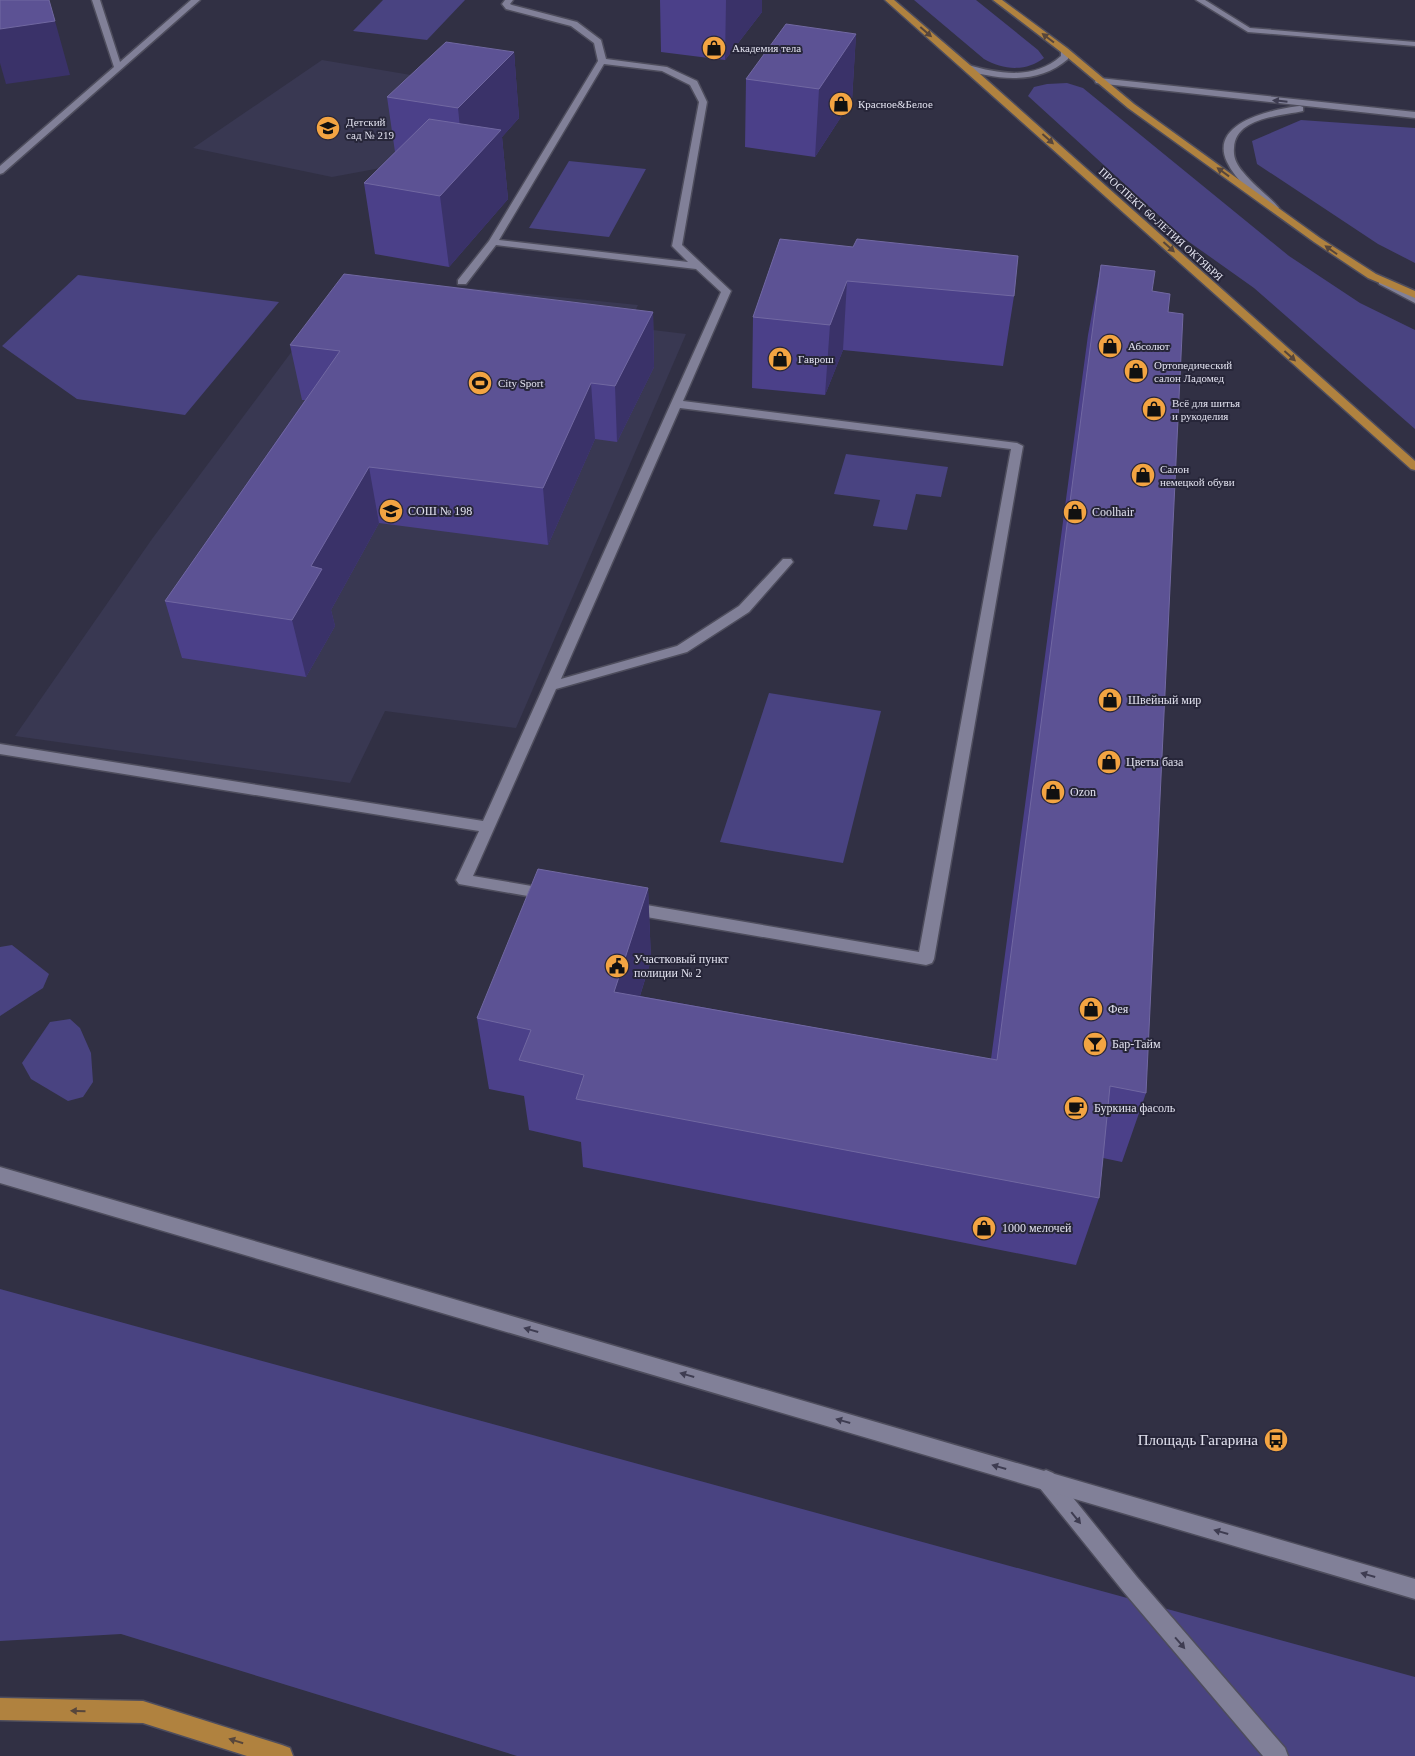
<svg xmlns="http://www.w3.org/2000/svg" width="1415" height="1756" font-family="'Times New Roman',serif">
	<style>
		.built { fill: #393852 }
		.green { fill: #494381 }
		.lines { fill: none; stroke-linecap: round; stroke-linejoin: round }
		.lane-casing { stroke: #4e4d5d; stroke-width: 3 }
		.street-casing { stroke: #4e4d5d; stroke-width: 3 }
		.secondary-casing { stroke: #4e4d5d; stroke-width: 3 }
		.primary-casing { stroke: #4e4d5d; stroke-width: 3 }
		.lane { fill: #818098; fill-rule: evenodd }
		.street { fill: #818098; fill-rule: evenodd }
		.secondary { fill: #818098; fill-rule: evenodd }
		.primary { fill: #b0823f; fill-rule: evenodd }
		.wall { fill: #4b4089 }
		.shaded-wall { fill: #3a3269 }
		.building { fill: #5c5294; stroke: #7168a2 }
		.oneway { fill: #57463b }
		.oneway2 { fill: #3e3c51 }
		.labels { text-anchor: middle; stroke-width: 4; stroke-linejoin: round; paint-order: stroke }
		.far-poi-label { font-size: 11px; fill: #e3e3f0; stroke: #272639; text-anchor: start }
		.far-street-label { font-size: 11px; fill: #e3e3f0; stroke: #272639 }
		.poi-label { font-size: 12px; fill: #e3e3f0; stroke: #272639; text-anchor: start }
		.near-poi-label { font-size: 15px; fill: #e3e3f0; stroke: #272639; text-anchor: end }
	</style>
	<rect width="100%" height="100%" fill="#313044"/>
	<path class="built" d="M322 60 476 86 397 165 332 177 193 148Z
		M348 276 638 305 628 327 686 334 516 728 385 711 350 783 15 736 152 539Z"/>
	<path class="green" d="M383 0H465L427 40 353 31Z
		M914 0H976L1038 50 1044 58C1026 72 1003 70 984 59Z
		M1067 83 1083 88 1289 256 1360 303 1415 330V429L1254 288 1185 239 1028 96 1034 87 1047 84Z
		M1301 120 1415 128V263L1378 244 1257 164 1252 141Z
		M569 161 646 169 609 237 529 228Z
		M78 275 279 302 185 415 77 399 2 346Z
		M846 454 948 467 941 497 916 494 907 530 873 526 880 500 834 494Z
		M769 693 881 711 843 863 720 842Z
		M12 945 49 974 43 988 0 1016V947Z
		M70 1019 80 1028 91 1053 93 1082 83 1097 68 1101 31 1079 22 1063 50 1022Z
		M0 1289 1415 1677V1756H517L121 1634 0 1641Z"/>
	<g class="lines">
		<g class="lane-casing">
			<path id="lane" d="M92 0H100L120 62 191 0H200L3 173 0 174V166L114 67Z
				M505 0H513L510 4 512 5 577 22 601 40 606 59 667 67 697 81 707 102 682 245 731 291 683 401 1017 443 1023 446 934 959 932 963 926 965 629 914 624 912 621 908 624 904 629 902 919 952 1011 449 680 408 561 679 677 646 739 606 783 559H791L793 562 749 612 687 652 556 689 473 876 555 890 558 894 555 898 550 900 459 884 456 880 479 831 0 754V744L483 821 721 292 696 269 496 245 466 284H458V280L489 241 598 61 594 43 571 26 506 9 502 4ZM604 64 662 71 690 85 699 102 672 246 688 262 499 240Z
				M1196 0H1205L1250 28 1415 42V46L1248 32Z
				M1046 1470 1053 1473 1137 1577 1285 1748 1288 1756H1263L1123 1591 1039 1487 1036 1480 1039 1473Z"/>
		</g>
		<g class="street-casing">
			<path id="street" d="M1061 48 1068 50V59C1045 79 1015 81 986 75 979 74 970 72 964 68L968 65C1000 74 1034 80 1061 56Z
				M0 1167 1415 1579V1599L0 1183Z"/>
		</g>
		<g class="secondary-casing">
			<path id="secondary" d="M1099 78 1415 112V118L1096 83 1095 81Z
				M1300 106 1303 107V111C1281 116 1235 117 1234 148 1233 158 1237 165 1243 172 1254 186 1268 195 1279 208L1274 211 1271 210C1255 196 1236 181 1227 162 1208 122 1274 109 1300 106Z
				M1383 279 1415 296V303L1379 284V280Z"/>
		</g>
		<g class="primary-casing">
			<path id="primary" d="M885 0H894L971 66 1415 461V470L1411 469Z
				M993 0H1002L1067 48 1134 104 1320 238 1376 274 1415 291V298L1368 278 1314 242 1128 108 1061 52Z
				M0 1698 143 1701 282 1745 290 1748 293 1756H247L143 1723 0 1720Z"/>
		</g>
		<use href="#lane" class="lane"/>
		<use href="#street" class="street"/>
		<use href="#secondary" class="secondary"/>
		<use href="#primary" class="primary"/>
	</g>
	<path class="wall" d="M660 0H762V12L725 60 661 52Z
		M856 34 852 100 815 157 745 147 746 79Z
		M514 52 519 118 502 137 508 199 449 267 375 254 364 183 395 152 387 97Z
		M780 239 1014 296 1003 366 843 350 825 395 752 388 753 317Z
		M1101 265 1152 291 1168 312 1146 1093 1122 1162 1103 1158 1099 1198 1076 1265 583 1167 581 1142 529 1130 524 1096 489 1089 477 1018 648 888 651 960 640 996 991 1059 1088 335Z
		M653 312 654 367 617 442 595 439 548 545 379 523 331 610 335 626 306 677 182 658 165 601 305 400H302L290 345Z"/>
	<path class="shaded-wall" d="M726 0H762V12L725 60Z
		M55 21 70 75 6 84 0 63V29Z
		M856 34 852 100 815 157 819 89Z
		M514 52 519 118 502 137 508 199 449 267 440 196 464 169 458 108Z
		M847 281 843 350 825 395 830 325Z
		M653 312 654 367 617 442 615 386Z
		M591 383 595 439 548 545 543 488Z
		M369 467 379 523 331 610 335 626 306 677 292 620 311 566Z
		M648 888 651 960 619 1063 614 992Z"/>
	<path class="building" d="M0 0H49L55 21 0 29Z
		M786 24 856 34 819 89 746 79Z
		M446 42 514 52 458 108 387 97Z
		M429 119 501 130 440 196 364 183Z
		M780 239 853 247 857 239 1018 256 1014 296 847 281 830 325 753 317Z
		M1101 265 1155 271 1152 291 1170 294 1168 312 1183 314 1146 1093 1110 1086 1099 1198 576 1099 584 1075 519 1060 531 1030 477 1018 538 869 648 888 614 992 997 1060Z
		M344 274 653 312 615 386 591 383 543 488 369 467 311 566 322 569 292 620 165 601 340 351 290 345Z"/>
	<defs><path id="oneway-solid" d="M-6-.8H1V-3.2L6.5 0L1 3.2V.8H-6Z" transform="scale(1.25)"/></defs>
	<g class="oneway">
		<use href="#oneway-solid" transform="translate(926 32) rotate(41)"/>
		<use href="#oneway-solid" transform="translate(1048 38) rotate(-143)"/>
		<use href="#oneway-solid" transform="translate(1048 139) rotate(42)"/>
		<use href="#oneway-solid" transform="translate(1223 172) rotate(-144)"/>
		<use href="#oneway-solid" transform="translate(1169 247) rotate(42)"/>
		<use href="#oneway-solid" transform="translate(1331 250) rotate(-145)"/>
		<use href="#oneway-solid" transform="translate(1290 356) rotate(42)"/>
		<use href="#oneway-solid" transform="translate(78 1711) rotate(-179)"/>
		<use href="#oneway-solid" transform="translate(236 1741) rotate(-163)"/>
	</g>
	<g class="oneway2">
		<use href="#oneway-solid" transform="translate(1280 101) rotate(-174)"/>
		<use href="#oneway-solid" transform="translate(531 1330) rotate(-164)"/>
		<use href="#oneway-solid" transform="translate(687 1375) rotate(-164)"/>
		<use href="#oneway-solid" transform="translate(843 1421) rotate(-164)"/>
		<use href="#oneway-solid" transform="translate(999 1467) rotate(-164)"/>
		<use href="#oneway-solid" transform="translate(1076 1518) rotate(51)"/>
		<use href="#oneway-solid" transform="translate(1221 1532) rotate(-164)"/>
		<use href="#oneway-solid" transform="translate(1368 1575) rotate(-164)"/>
		<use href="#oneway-solid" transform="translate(1180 1643) rotate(49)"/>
	</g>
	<defs>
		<g id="shop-disc" transform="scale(1.25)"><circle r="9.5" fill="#f3a442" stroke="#272639"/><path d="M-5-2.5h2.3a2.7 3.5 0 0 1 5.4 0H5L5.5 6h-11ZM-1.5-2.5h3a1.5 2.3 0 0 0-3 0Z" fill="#111"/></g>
		<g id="school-disc" transform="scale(1.25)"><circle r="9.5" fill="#f3a442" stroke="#272639"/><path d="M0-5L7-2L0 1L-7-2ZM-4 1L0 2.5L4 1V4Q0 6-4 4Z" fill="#111"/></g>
		<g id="stadium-disc" transform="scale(1.25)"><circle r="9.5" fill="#f3a442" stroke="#272639"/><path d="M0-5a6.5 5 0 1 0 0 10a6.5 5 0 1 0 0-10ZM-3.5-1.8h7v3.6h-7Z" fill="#111"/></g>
		<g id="civic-disc" transform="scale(1.25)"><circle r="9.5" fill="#f3a442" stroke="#272639"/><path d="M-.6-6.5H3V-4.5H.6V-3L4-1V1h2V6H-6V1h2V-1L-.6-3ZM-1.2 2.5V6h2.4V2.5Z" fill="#111"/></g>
		<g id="bar-disc" transform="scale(1.25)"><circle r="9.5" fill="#f3a442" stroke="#272639"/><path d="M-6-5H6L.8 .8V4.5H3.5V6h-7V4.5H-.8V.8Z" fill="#111"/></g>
		<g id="cafe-disc" transform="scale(1.25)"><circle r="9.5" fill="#f3a442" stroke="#272639"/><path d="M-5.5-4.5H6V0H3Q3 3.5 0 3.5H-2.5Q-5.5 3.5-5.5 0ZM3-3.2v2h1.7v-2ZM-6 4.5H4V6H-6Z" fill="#111"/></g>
		<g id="bus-disc" transform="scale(1.25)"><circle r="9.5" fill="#f3a442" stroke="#272639"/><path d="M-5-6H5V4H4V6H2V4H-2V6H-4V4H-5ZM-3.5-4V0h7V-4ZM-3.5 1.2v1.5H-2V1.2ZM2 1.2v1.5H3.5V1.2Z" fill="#111"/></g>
	</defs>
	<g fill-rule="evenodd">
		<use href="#shop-disc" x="714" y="48"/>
		<use href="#shop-disc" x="841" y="104"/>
		<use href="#school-disc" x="328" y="128"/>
		<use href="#shop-disc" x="1110" y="346"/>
		<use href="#shop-disc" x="780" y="359"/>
		<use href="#shop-disc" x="1136" y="371"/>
		<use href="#stadium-disc" x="480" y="383"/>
		<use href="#shop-disc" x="1154" y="409"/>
		<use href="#shop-disc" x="1143" y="475"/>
		<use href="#school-disc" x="391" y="511"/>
		<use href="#shop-disc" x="1075" y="512"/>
		<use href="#shop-disc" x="1110" y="700"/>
		<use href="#shop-disc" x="1109" y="762"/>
		<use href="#shop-disc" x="1053" y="792"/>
		<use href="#civic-disc" x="617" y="966"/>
		<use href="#shop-disc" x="1091" y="1009"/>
		<use href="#bar-disc" x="1095" y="1044"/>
		<use href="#cafe-disc" x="1076" y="1108"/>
		<use href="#shop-disc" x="984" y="1228"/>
		<use href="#bus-disc" x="1276" y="1440"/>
	</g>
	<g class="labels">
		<g class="far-poi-label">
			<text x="732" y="52">Академия тела</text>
			<text x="858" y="108">Красное&amp;Белое</text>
			<text x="346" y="126">Детский<tspan x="346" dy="13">сад № 219</tspan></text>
			<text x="1128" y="350">Абсолют</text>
			<text x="798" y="363">Гаврош</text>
			<text x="1154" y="369">Ортопедический<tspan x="1154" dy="13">салон Ладомед</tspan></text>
			<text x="498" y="387">City Sport</text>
			<text x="1172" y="407">Всё для шитья<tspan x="1172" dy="13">и рукоделия</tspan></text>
			<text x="1160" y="473">Салон<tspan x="1160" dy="13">немецкой обуви</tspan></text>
		</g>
		<g class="far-street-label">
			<text transform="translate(1161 224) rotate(42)" y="4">ПРОСПЕКТ 60-ЛЕТИЯ ОКТЯБРЯ</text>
		</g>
		<g class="poi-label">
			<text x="408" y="515">СОШ № 198</text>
			<text x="1092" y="516">Coolhair</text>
			<text x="1128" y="704">Швейный мир</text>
			<text x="1126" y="766">Цветы база</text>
			<text x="1070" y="796">Ozon</text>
			<text x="634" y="963">Участковый пункт<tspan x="634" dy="14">полиции № 2</tspan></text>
			<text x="1108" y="1013">Фея</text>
			<text x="1112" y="1048">Бар-Тайм</text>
			<text x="1094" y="1112">Буркина фасоль</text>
			<text x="1002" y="1232">1000 мелочей</text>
		</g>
		<g class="near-poi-label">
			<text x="1258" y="1445">Площадь Гагарина</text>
		</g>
	</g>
</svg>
